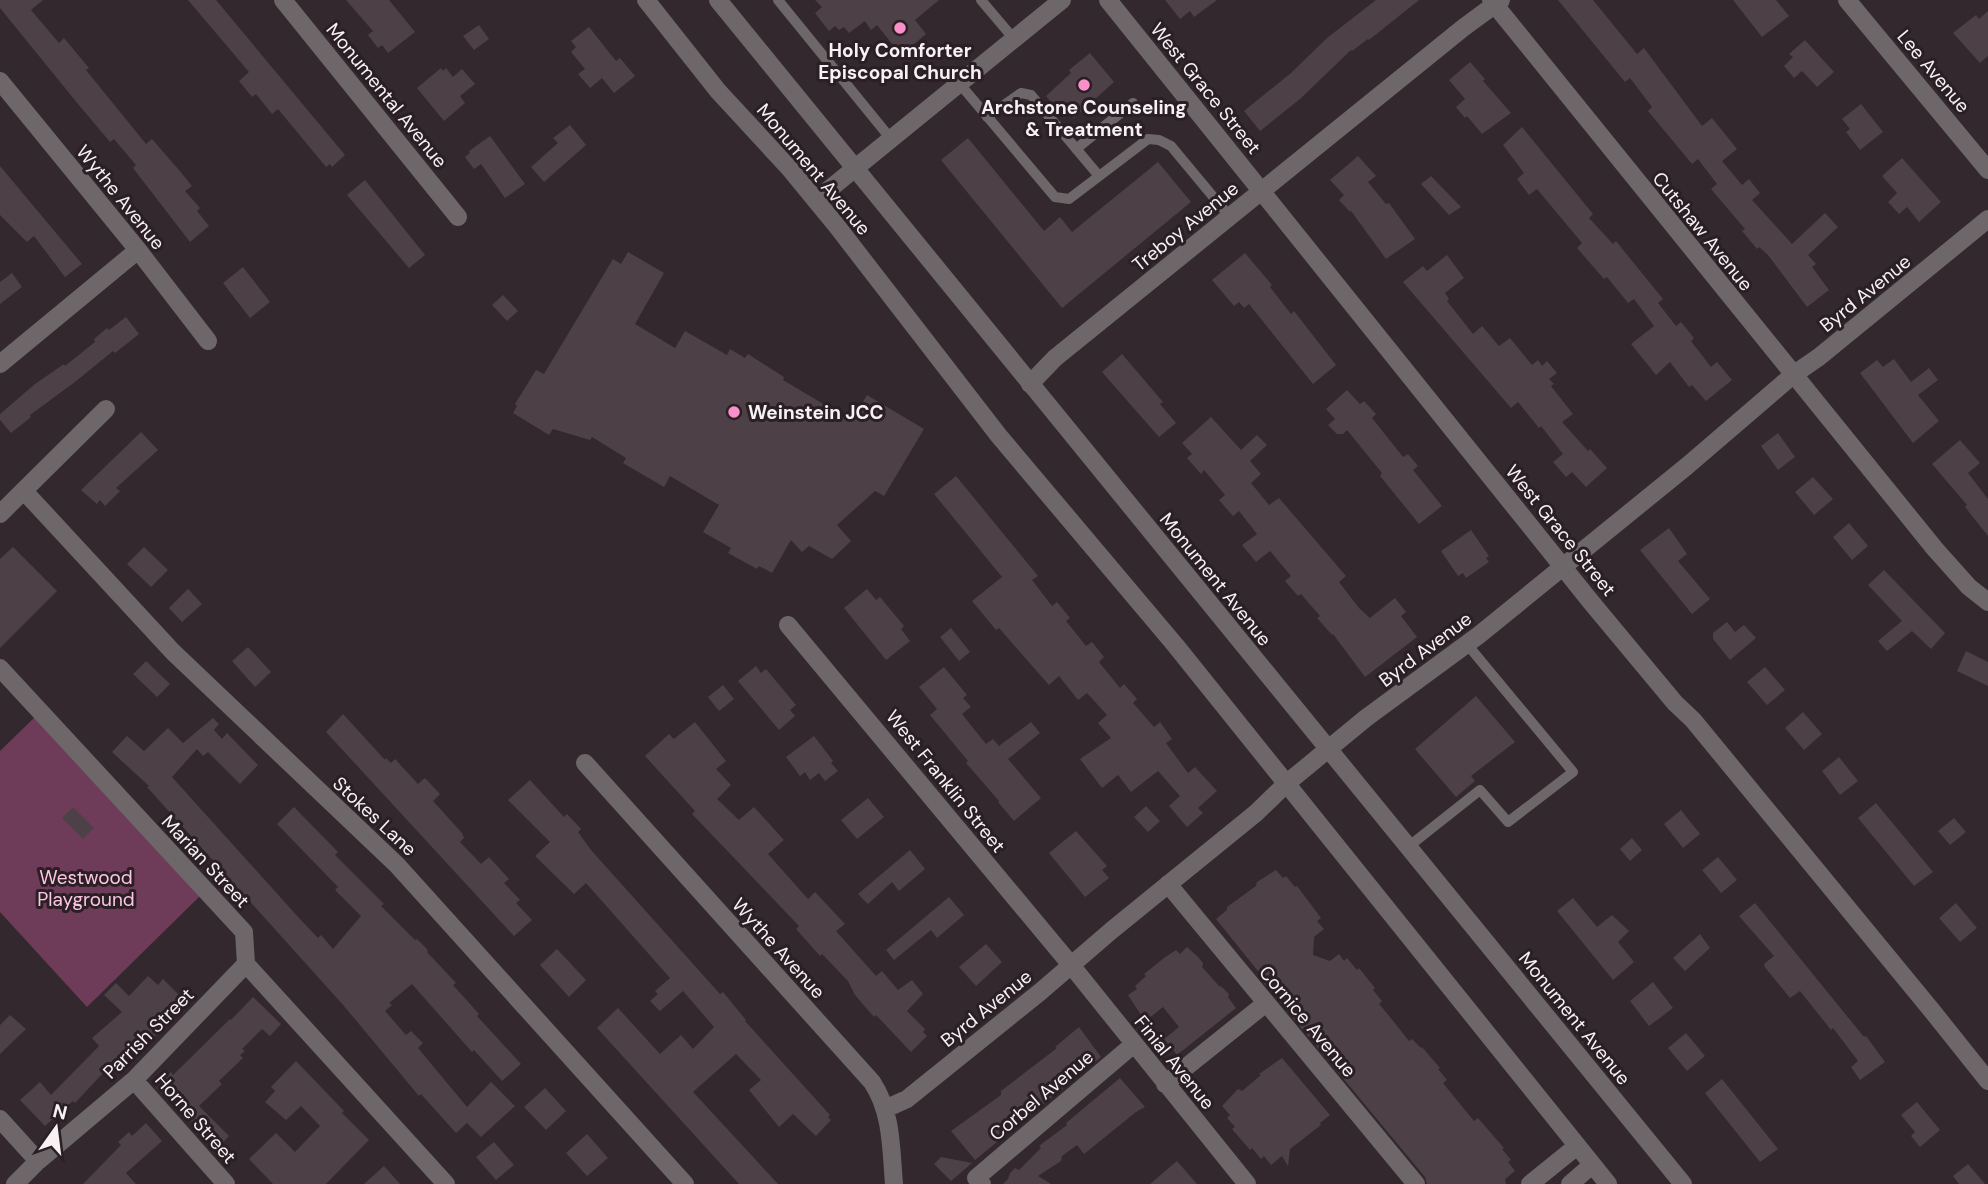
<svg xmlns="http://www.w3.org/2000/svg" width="1988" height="1184" font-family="'DM Sans',sans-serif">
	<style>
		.park { fill: #6e3c58 }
		.building { fill: #4d4147 }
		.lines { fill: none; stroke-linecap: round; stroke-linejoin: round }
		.service { stroke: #6d676a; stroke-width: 10 }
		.minor { stroke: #6d676a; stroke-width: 18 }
		.tertiary { stroke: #6d676a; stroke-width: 18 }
		.poi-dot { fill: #f990ca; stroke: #291f24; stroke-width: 2.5 }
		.labels { text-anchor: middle; stroke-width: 6; stroke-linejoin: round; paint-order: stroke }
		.poi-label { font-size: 19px; font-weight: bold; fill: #f8f1f4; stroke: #291f24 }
		.street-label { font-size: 19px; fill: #f8f1f4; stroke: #291f24 }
		.park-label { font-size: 19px; fill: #fdc5e2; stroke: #291f24 }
	</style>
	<rect width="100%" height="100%" fill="#33282e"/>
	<path class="park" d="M36 716 201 895 87 1007 0 912V751Z"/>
	<path class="building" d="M0 0H43L31 10 59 43 64 38 89 68 86 70 146 144 152 139 179 170 192 186 185 191 200 208 197 211 209 226 190 242 133 168 136 165 114 139 110 142 78 104 0 8Z
		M188 0H216L345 155 332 167 330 164 326 167 278 109 272 114 256 94 252 97 239 81 249 72Z
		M346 0H389L415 32 388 53 382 45 378 48 368 35 373 31Z
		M815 0H939L915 20 926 34 901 55 877 25 871 30 865 21 849 33 844 27 839 30 835 26 829 31 815 13 822 7Z
		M1165 0H1217L1194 17 1190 11 1180 19Z
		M1376 0H1419L1369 40 1368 39 1352 51 1351 50 1300 99 1260 131 1244 111 1291 73 1327 38Z
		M1558 0H1593L1637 54 1644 48 1702 126 1712 118 1737 149 1722 161 1742 185 1749 179 1760 193 1752 200 1792 244 1825 213 1838 227 1808 255 1816 264 1812 267 1829 290 1807 307 1768 255 1759 247 1757 249 1742 231 1745 229 1711 189 1717 184 1698 159 1692 164 1648 111 1652 107 1630 78 1625 82Z
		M1733 0H1776L1789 16 1762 37Z
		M1988 11V56L1980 63 1953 33 1976 15 1979 19Z
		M479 25 489 39 474 50 463 36Z
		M589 27 616 61 620 58 635 76 614 93 602 78 590 88 578 74 585 69 571 52 576 47 571 41Z
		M1805 40 1834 72 1817 87 1802 71 1794 78 1784 66 1793 57 1789 54Z
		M1090 53 1114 82 1074 118 1069 113 1064 118 1046 96 1071 73 1069 70Z
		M1470 62 1485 79 1483 81 1511 113 1482 134 1467 116 1465 118 1456 107 1465 99 1449 80Z
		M441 68 443 71 446 68 453 77 462 69 475 84 460 96 465 103 444 121 417 88Z
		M1861 104 1883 132 1860 150 1846 132 1850 129 1842 119Z
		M570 125 586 145 544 182 531 167 558 143 553 138Z
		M1522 127 1593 214 1589 218 1613 244 1616 241 1663 299 1658 303 1676 326 1681 322 1694 338 1691 341 1711 367 1717 362 1732 380 1706 401 1692 385 1689 387 1670 362 1656 375 1631 344 1654 326 1634 299 1628 303 1607 277 1604 279 1577 248 1582 243 1537 189 1529 195 1517 179 1524 173 1503 145Z
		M490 136 525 184 505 198 481 164 474 169 465 157 470 153 469 151Z
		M968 138 1044 231 1060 217 1072 232 1158 162 1191 202 1062 308 941 160Z
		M1358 156 1376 176 1368 182 1386 204 1389 203 1415 239 1386 259 1351 211 1350 212 1339 200 1344 195 1330 180Z
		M1902 158 1941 202 1919 222 1907 207 1899 214 1888 202 1897 193 1882 176Z
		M0 166 82 264 65 277 34 236 27 242 0 215Z
		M1431 176 1461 207 1449 215 1421 184Z
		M365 180 425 255 409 268 347 195Z
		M628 252 664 273 635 324 675 348 685 331 727 355 730 349 745 358 748 354 784 377 783 380 852 421 867 395 924 429 884 496 875 491 837 525 851 541 832 559 809 546 802 552 791 540 772 573 759 566 757 569 728 553 731 548 703 532 719 505 670 476 664 487 623 463 626 458 592 437 590 440 553 429 549 435 513 413 517 406 515 404 536 370 544 374 613 259 621 264Z
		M1245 253 1272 285 1270 287 1291 314 1294 311 1336 365 1313 384 1249 304 1244 308 1239 302 1234 306 1212 280Z
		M1447 255 1464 278 1445 293 1449 299 1447 301 1473 334 1482 326 1499 346 1510 338 1532 365 1538 360 1542 366 1547 361 1557 373 1549 379 1554 384 1551 386 1573 414 1562 422 1588 451 1590 449 1607 468 1586 487 1572 472 1566 477 1553 462 1563 454 1541 426 1539 428 1518 402 1511 408 1403 282 1423 266 1427 271Z
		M243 267 270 302 250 318 223 283Z
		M12 273 22 287 0 304V282Z
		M503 295 518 311 507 321 492 305Z
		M126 317 139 334 115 353 113 351 75 382 30 415 31 417 11 433 0 420V414L35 384 64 364 65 366 95 342 94 339 107 328 109 330Z
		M1122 354 1163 402 1160 404 1176 423 1159 437 1102 372Z
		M1894 359 1911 382 1929 368 1938 380 1918 395 1939 421 1913 443 1860 373 1877 360 1883 367Z
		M1347 390 1360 404 1364 401 1376 414 1372 418 1403 457 1408 454 1418 466 1413 470 1442 506 1419 524 1380 476 1382 473 1347 430 1343 434H1337L1328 425 1335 419 1326 409Z
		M1211 417 1241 450 1257 435 1267 445 1250 461 1261 474 1251 483 1269 505 1279 498 1346 576 1339 582 1359 608 1370 618 1395 598 1406 612 1401 616 1417 637 1365 677 1333 634 1332 635 1317 618 1320 616 1301 594 1298 596 1285 581 1291 576 1270 551 1256 562 1242 545 1257 534 1239 511 1233 516 1219 500 1225 495 1204 470 1201 474 1187 458 1192 454 1182 443Z
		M141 432 158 450 116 488 120 491 105 506 100 500 97 504 81 490Z
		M1778 433 1795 457 1778 470 1761 446Z
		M1960 440 1980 463 1968 473 1988 499V536L1965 507 1967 505 1932 464Z
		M956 476 1038 576 1032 580 1052 606 1057 602 1070 618 1066 621 1086 646 1092 642 1104 657 1099 662 1120 688 1124 684 1137 699 1133 703 1154 727 1160 722 1172 739 1166 743 1188 773 1195 767 1217 791 1198 808 1203 813 1187 827 1169 806 1180 796 1158 771 1131 792 1118 775 1102 788 1080 759 1111 738 1098 723 1107 715 1087 693 1078 700 1059 676 1049 685 999 628 996 630 972 601 1002 577 934 494Z
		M1813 477 1833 499 1814 515 1795 492Z
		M1849 523 1868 546 1852 560 1833 537Z
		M1669 528 1687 554 1678 561 1710 599 1692 614 1640 550Z
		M1471 530 1489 556 1486 558 1489 562 1466 578 1463 573 1458 576 1441 551Z
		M13 547 57 591 0 648V559Z
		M144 547 168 570 151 587 127 564Z
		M1884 570 1945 633 1931 649 1912 631 1887 651 1878 641 1902 621 1868 585Z
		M188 589 202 604 182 622 169 608Z
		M867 589 876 600 880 597 904 626 901 629 910 641 886 660 844 608Z
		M1727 622 1735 632 1744 625 1756 638 1730 660 1713 639V633Z
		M951 628 970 652 959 661 940 637Z
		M248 647 271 672 255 687 232 661Z
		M1966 651 1988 662V686L1957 671Z
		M146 661 170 684 157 697 133 674Z
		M756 666 761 673 766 669 796 705 790 710 795 716 779 730 738 681Z
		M944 667 967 695 963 698 971 707 962 714 986 744 993 739 999 746 1031 722 1040 733 1008 759 1041 798 1014 821 998 802 999 801 966 763 968 761 930 715 937 709 919 687Z
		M1765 667 1785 690 1767 705 1747 682Z
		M723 685 734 699 719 711 708 697Z
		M1476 696 1515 742 1471 776 1475 781 1456 797 1415 749Z
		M1803 712 1822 734 1804 750 1785 728Z
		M343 714 385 760 386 758 391 763 395 759 418 784 425 778 440 794 433 801 462 833 464 838 460 842 481 864 489 857 509 879 504 883 520 900 516 903 532 920 514 936 326 732Z
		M213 718 219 724 214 730 222 739 227 733 258 765 240 784 208 752 203 756 197 749 172 777 299 918 318 938 321 935 333 949 361 916 335 890 338 887 277 824 294 807 338 852 335 855 384 904 381 906 415 940 417 939 428 950 427 952 456 983 453 985 479 1014 477 1016 521 1064 502 1081 474 1050 472 1052 412 984 389 1003 392 1005 385 1011 406 1035 411 1031 423 1043 418 1048 467 1107 491 1082 515 1106 481 1137 467 1123 456 1133 421 1094 419 1096 344 1006 147 787 149 786 112 752 127 736 144 751 168 728 183 743Z
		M695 722 726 761 716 769 731 785 717 799 739 820 754 807 784 840 768 854 808 899 815 892 845 924 836 931 876 976 882 971 898 990 912 980 923 994 907 1011 925 1029 923 1032 927 1036 911 1052 876 1015 874 1017 855 995 848 981 822 954 820 956 796 929 799 926 692 814 695 811 645 756 669 734 674 739Z
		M814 736 833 761 831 763 838 771 825 781 819 773 810 780 805 772 800 776 786 757Z
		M1839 757 1858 781 1840 795 1822 771Z
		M530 780 564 817 567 814 581 829 578 832 591 850 720 994 723 992 746 1020 745 1021 830 1115 828 1117 831 1120 816 1136 793 1114 779 1127 749 1090 761 1080 736 1054 693 1092 778 1184H739L597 1028 618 1008 660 1054 681 1035 693 1049 714 1027 683 991 660 1011 650 1001 658 994 655 991 670 978 586 883 574 894 535 856 550 842 508 800Z
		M868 798 884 817 857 839 841 820Z
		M1876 803 1933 872 1914 886 1858 818Z
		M1146 806 1160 821 1148 832 1134 817Z
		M73 807 94 828 83 839 62 818Z
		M1681 810 1700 834 1683 848 1664 824Z
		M1954 818 1966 832 1950 845 1938 831Z
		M1076 831 1107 866 1102 870 1109 878 1085 897 1049 853Z
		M1632 838 1642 850 1630 861 1620 849Z
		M910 850 925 869 899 891 892 882 868 904 858 894Z
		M1718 857 1737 880 1721 893 1702 870Z
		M1276 870 1283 878 1286 876 1295 887 1297 886 1321 918 1317 921 1324 929 1314 937 1313 955 1330 961 1339 954 1344 961 1347 958 1357 970 1359 968 1375 988 1373 990 1382 1001 1379 1004 1386 1012 1409 1041 1412 1039 1421 1048 1422 1047 1440 1068 1438 1069 1447 1080 1443 1083 1474 1121 1478 1118 1504 1148 1502 1149 1511 1160 1508 1162 1515 1171 1505 1179 1506 1184H1427L1425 1177 1264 983 1266 981 1216 919 1227 910V907L1256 886 1257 882Z
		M949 897 964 915 937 938 931 930 894 960 886 950Z
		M1573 898 1597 927 1612 915 1629 931 1618 942 1634 962 1613 980 1557 911Z
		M1755 903 1864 1037 1866 1036 1885 1062 1860 1080 1851 1067 1858 1061 1833 1028 1831 1030 1800 991 1790 998 1764 966 1765 963 1774 956 1739 916Z
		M1956 903 1977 928 1960 942 1939 918Z
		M1700 934 1710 948 1685 971 1673 958Z
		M986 944 1002 962 976 986 959 967Z
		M1187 947 1198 957 1203 963 1202 967 1219 986 1222 987 1229 994 1228 997 1236 1008 1177 1055 1164 1039 1179 1027 1163 1007 1148 1019 1141 1015 1128 995 1137 989 1135 986 1146 976 1144 974 1164 958 1176 950 1180 954Z
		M557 949 586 980 569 997 540 965Z
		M148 976 158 985 163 979 188 1004 154 1037 148 1031 102 1074 75 1103 73 1101 45 1126 20 1100 40 1082 51 1095 99 1046 92 1038 122 1012 104 995 116 983 129 996Z
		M1653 982 1673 1008 1649 1026 1630 1001Z
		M253 997 281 1024 270 1036 262 1029 242 1049 245 1051 240 1055 243 1058 219 1081 222 1084 199 1106 229 1136 217 1149 204 1137 206 1135 156 1088 171 1072 173 1075 230 1019 231 1020Z
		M10 1015 26 1029 0 1054V1025Z
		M1079 1027 1101 1057 975 1160 951 1131 1001 1095V1091L1057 1048 1055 1047Z
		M1686 1033 1705 1056 1687 1071 1668 1048Z
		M1282 1058 1330 1115 1320 1123 1321 1125 1290 1149 1288 1166 1282 1156 1271 1165 1264 1156 1261 1159 1252 1148 1250 1150 1232 1129 1235 1127 1227 1118 1230 1115 1222 1106 1238 1089 1242 1091 1261 1075 1259 1074Z
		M296 1061 344 1111 342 1113 369 1140 326 1184H273L249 1159 276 1133 295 1152 320 1126 301 1106 286 1120 265 1102 275 1091 271 1087Z
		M1120 1078 1145 1107 1136 1112 1084 1154 1077 1145 1062 1156 1061 1161 1038 1176 1051 1184H1003L1008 1179 1010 1173 1015 1168 1019 1170 1041 1148 1039 1146 1067 1125 1066 1123Z
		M1722 1079 1778 1149 1760 1162 1705 1093Z
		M545 1088 566 1111 546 1130 524 1107Z
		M1917 1102 1940 1130 1920 1147 1911 1136 1915 1132 1901 1115Z
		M146 1123 162 1141 126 1173 136 1184H83L121 1145 118 1142 129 1132 132 1136Z
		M587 1134 608 1158 587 1176 566 1153Z
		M494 1142 514 1165 496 1180 476 1157Z
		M941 1157 972 1163 951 1181 934 1164Z
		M1177 1161 1197 1184H1150Z
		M1968 1164 1985 1184H1959L1953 1176Z
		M384 1166 400 1184H364Z"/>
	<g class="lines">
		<path class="service" d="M778 0 891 139
			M981 0 1014 39
			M959 83 1055 197 1069 199 1148 139 1159 140 1171 146 1230 217
			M987 117 1021 93 1031 95 1099 176
			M1076 149 1133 103
			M1408 847 1480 790 1508 822 1573 772 1466 643"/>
		<path class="minor" d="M283 0 458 217
			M1108 0 1591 602 1675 703 1693 720 1933 1012 1988 1081
			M1491 0 1935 549 1969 587 1988 602
			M1847 0 1988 170
			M0 81 138 250 208 341
			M816 200 1062 0
			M0 364 138 250
			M1030 384 1055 358 1463 28 1501 0
			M24 491 173 652 397 865 685 1184
			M0 514 106 409
			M788 625 1071 965 1247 1184
			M0 668 244 932 246 964 446 1184
			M585 763 872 1082C892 1112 891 1149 894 1184
			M1168 884 1416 1184
			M134 1080 226 1184
			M1165 1084 1266 1003
			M885 1109 907 1099 1040 992 1112 930 1256 813 1287 783
			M0 1119 38 1161
			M15 1184 38 1161 134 1080 246 964
			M982 1184 976 1178 1134 1044
			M1530 1184 1577 1146
			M1570 1184 1592 1165"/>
		<path class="tertiary" d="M646 0 718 91 790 169 836 225 999 436 1176 646 1608 1184
			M718 0 1683 1184
			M1287 783 1366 718 1479 635 1687 466 1793 375 1819 357 1988 219"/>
	</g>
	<g class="poi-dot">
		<circle cx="900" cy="28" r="7"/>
		<circle cx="1084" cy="85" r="7"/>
		<circle cx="734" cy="412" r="7"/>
	</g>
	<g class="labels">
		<g class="poi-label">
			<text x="900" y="57">Holy Comforter<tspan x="900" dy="22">Episcopal Church</tspan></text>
			<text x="1084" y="114">Archstone Counseling<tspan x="1084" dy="22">&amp; Treatment</tspan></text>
			<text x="748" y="419" text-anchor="start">Weinstein JCC</text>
		</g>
		<g class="street-label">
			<text transform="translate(1934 71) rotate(50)" y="7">Lee Avenue</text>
			<text transform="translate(1206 88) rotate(51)" y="7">West Grace Street</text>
			<text transform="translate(387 95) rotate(51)" y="7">Monumental Avenue</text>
			<text transform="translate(814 169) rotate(50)" y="7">Monument Avenue</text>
			<text transform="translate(121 197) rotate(51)" y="7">Wythe Avenue</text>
			<text transform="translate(1185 226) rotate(-39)" y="7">Treboy Avenue</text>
			<text transform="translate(1703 231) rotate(51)" y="7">Cutshaw Avenue</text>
			<text transform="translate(1865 293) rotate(-39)" y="7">Byrd Avenue</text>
			<text transform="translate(1561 530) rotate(51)" y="7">West Grace Street</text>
			<text transform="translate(1216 579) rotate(51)" y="7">Monument Avenue</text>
			<text transform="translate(1425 649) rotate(-37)" y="7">Byrd Avenue</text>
			<text transform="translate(946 781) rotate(51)" y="7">West Franklin Street</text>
			<text transform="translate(375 816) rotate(43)" y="7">Stokes Lane</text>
			<text transform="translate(206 861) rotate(47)" y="7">Marian Street</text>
			<text transform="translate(779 948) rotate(48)" y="7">Wythe Avenue</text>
			<text transform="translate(986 1008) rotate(-39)" y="7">Byrd Avenue</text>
			<text transform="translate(1575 1018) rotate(51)" y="7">Monument Avenue</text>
			<text transform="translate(1308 1021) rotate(50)" y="7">Cornice Avenue</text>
			<text transform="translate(148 1033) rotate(-45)" y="7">Parrish Street</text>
			<text transform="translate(1175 1062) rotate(51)" y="7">Finial Avenue</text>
			<text transform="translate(1041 1095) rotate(-40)" y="7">Corbel Avenue</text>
			<text transform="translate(196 1118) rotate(49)" y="7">Horne Street</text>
		</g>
		<g class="park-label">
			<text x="86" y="884">Westwood<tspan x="86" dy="22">Playground</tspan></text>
		</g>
	</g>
	<g transform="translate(56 1128) rotate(14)" stroke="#291f24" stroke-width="5" paint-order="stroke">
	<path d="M0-5L12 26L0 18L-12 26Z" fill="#f8f1f4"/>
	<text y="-10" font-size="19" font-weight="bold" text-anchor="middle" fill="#f8f1f4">N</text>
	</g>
</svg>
